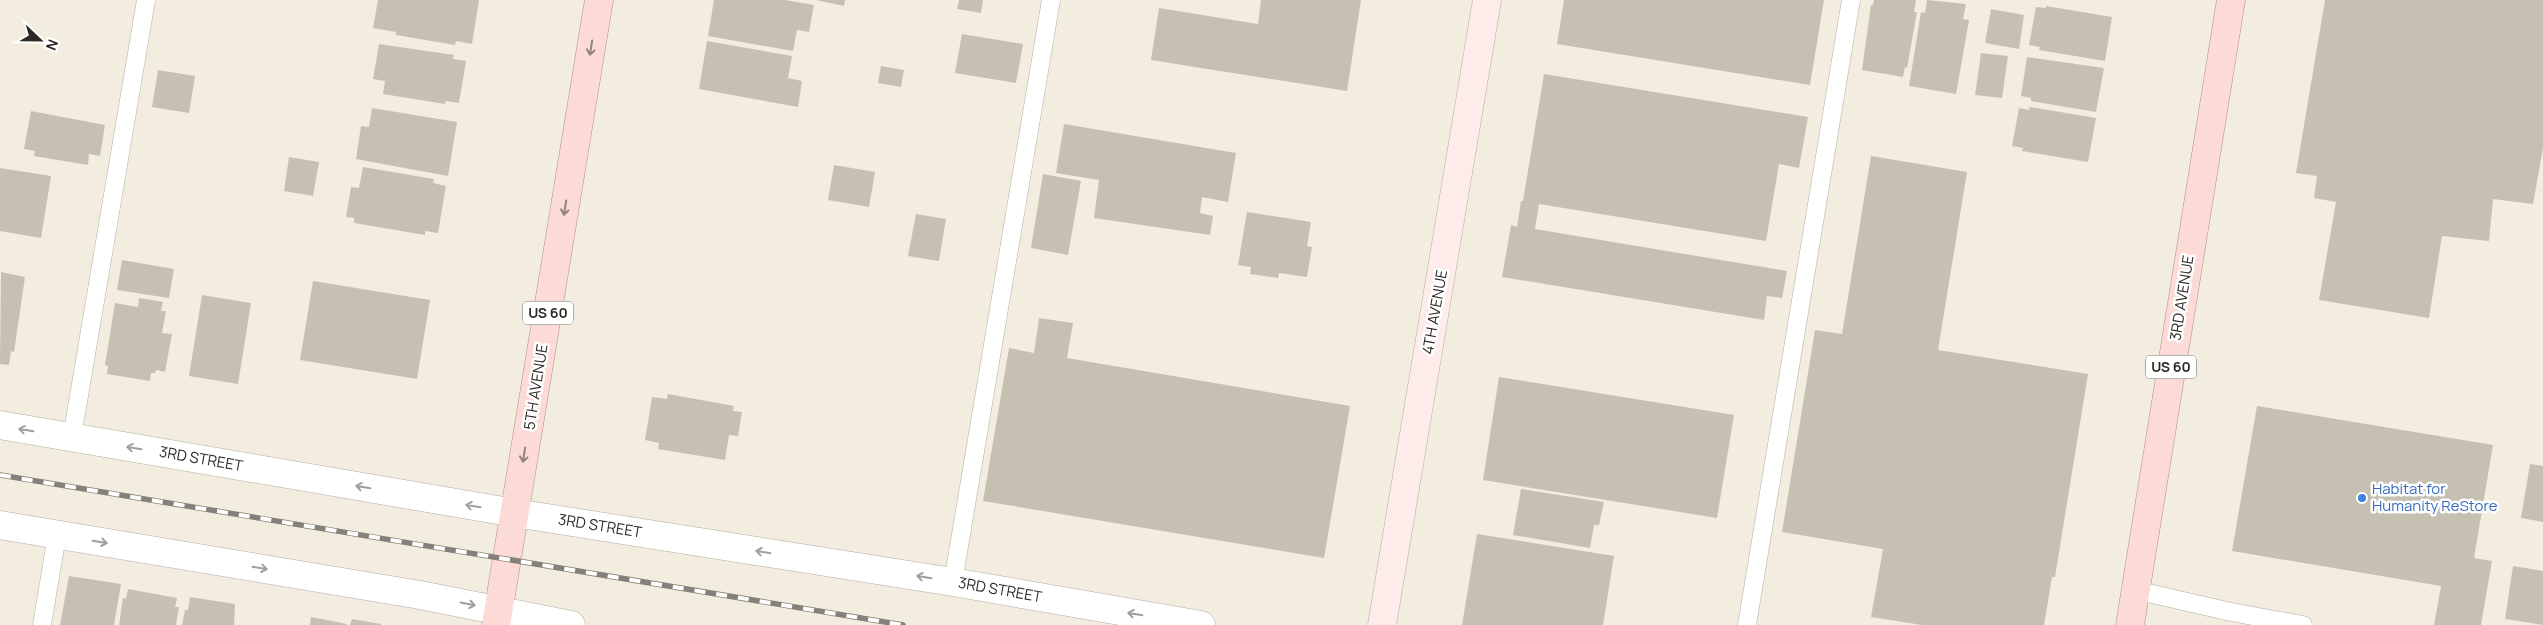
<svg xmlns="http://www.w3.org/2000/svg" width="2543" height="625" font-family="Manrope,sans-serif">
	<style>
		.building { fill: #c6c0b3 }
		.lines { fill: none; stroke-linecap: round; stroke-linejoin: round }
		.lane-casing { stroke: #b3ada1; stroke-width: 19 }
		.street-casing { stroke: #b3ada1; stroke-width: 29 }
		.secondary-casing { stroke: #b3ada1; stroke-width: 29 }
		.primary-casing { stroke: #b28c86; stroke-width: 29 }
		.lane { stroke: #fff; stroke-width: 18 }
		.street { stroke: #fff; stroke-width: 28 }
		.secondary { stroke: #feeceb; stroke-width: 28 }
		.primary { stroke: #fcdad6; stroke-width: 28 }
		.rail-casing { stroke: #858179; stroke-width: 5.5 }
		.rail { stroke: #fff; stroke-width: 4; stroke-dasharray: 11; stroke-linecap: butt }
		.oneway { stroke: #94827d }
		.oneway2 { stroke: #a09f9c }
		.shop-dot { fill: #3f7fe0; stroke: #fff; stroke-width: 2 }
		.labels { text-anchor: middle; stroke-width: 5; stroke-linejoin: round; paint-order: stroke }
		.shield { fill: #fff; stroke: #6b6966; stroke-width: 1 }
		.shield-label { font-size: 14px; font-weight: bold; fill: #2b2924 }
		.street-label { font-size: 15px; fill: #2b2924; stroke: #fff }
		.shop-label { font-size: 15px; fill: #366cbe; stroke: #fff; text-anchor: start }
	</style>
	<rect width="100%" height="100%" fill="#f3ede0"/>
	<path class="building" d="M378 0H479L472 44 456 41 455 45 396 35V32L373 28Z
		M714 0H785L814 5 809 32 797 30 793 51 708 36Z
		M816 0H845L844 6Z
		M959 0H983L981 13 957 9Z
		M1261 0H1361L1347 91 1151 60 1159 8 1258 24Z
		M1564 0H1824L1810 85 1557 44Z
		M1874 0H1916L1914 12H1917L1907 68 1905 67 1903 77 1862 70 1871 5H1873Z
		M1927 0 1966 4 1963 19 1969 20 1956 94 1909 86 1921 12 1925 13Z
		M2325 0H2543V148L2533 204 2493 199 2489 241 2442 236 2429 318 2319 300 2336 202 2314 198 2317 176 2296 173Z
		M2046 6 2112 17 2105 61 2039 50 2040 47 2029 45 2036 7 2046 8Z
		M1991 9 2024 15 2019 49 1985 43Z
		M962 34 1023 44 1016 83 955 73Z
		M707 41 792 56 788 78 802 81 798 107 699 89Z
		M379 44 454 55 453 59 466 61 459 103 446 101 445 104 383 94 385 81 373 79Z
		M1981 53 2008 56 2002 98 1975 95Z
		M2027 57 2104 68 2096 112 2031 101V98L2021 96Z
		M881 66 904 70 901 87 878 83Z
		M158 70 195 76 189 113 152 107Z
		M1544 74 1808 117 1799 168 1779 164 1766 241 1539 204 1535 229 1787 271 1782 298 1767 296 1764 320 1502 277 1511 225 1517 227 1521 201H1523Z
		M2030 107 2096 118 2088 162 2022 151 2023 148 2012 146 2019 108 2029 110Z
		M372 108 457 122 448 176 356 159 361 126 369 127Z
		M31 111 105 125 100 156 89 154 88 165 34 156 35 151 24 149Z
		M1064 124 1236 153 1228 202 1202 197 1200 213 1213 216 1210 235 1094 218 1099 180 1056 173Z
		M1871 156 1967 172 1938 350 2088 374 2055 577H2052L2044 625H1922L1871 617 1883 549 1782 532 1815 330 1842 334Z
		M289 157 319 162 313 196 284 191Z
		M834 165 875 172 869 207 828 200Z
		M363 167 434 179 433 183 446 186 438 233 425 231V235L354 223V218L346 217 351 187 359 188Z
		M0 168 51 176 41 238 0 231Z
		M1043 174 1081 181 1068 255 1031 248Z
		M1247 212 1311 222 1307 246 1312 247 1307 277 1279 273 1278 278 1250 274 1251 267 1238 265Z
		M916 214 946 219 939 261 908 256Z
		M122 260 174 269 169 298 117 290Z
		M1 272 25 277 14 352 11 351 9 365 0 364Z
		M313 281 430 300 417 379 300 360Z
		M202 295 251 303 238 384 189 376Z
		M139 298 163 302 161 311H166L162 333 172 334 165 372 156 370 155 373H151L150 381 107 374 108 366 105 365 115 303 138 307Z
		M1039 318 1073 323 1067 358 1350 406 1324 558 983 501 1009 348 1034 353Z
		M1499 377 1734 415 1717 518 1483 480Z
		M668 394 734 406 733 411 742 412 738 436 729 435 725 460 658 449 659 443 645 440 652 397 667 399Z
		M2257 406 2493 445 2474 558 2492 561 2481 625H2434L2441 586 2232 551Z
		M2530 464 2543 466V522L2521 518Z
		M1521 489 1604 502 1599 525H1594L1590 548 1513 535Z
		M1477 534 1614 556 1603 625H1462Z
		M2513 566 2543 571V625L2505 619Z
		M69 576 121 584 114 625H60Z
		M128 589 177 598 175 607H179L176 625H119L123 598 126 599Z
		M190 597 235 604 234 625H182L185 610H188Z
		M311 617 347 624V625H310Z
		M352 619 381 624V625H350Z"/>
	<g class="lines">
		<g class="lane-casing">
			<path id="lane" d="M72 437 146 0
				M953 582 1051 0
				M2135 590 2231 612 2303 625
				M42 625 57 535
				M1747 625 1851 0"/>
		</g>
		<g class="street-casing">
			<path id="street" d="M0 425 515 513 953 582 1201 625
				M0 525 420 595 571 625"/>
		</g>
		<g class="secondary-casing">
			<path id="secondary" d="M1382 625 1487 0"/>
		</g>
		<g class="primary-casing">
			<path id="primary" d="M496 625 599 0
				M2130 625 2231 0"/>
		</g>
		<use href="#lane" class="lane"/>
		<use href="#street" class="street"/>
		<use href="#secondary" class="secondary"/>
		<use href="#primary" class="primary"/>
		<g class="rail-casing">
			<path id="rail" d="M0 475 903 625"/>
		</g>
		<use href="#rail" class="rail"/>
	</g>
	<defs><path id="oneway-shaft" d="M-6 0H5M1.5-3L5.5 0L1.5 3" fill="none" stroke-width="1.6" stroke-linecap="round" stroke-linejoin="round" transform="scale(1.25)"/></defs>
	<g class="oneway">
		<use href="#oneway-shaft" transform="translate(591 48) rotate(99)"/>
		<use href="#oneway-shaft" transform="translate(565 208) rotate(99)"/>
		<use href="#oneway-shaft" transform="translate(524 455) rotate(99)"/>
	</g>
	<g class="oneway2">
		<use href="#oneway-shaft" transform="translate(26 430) rotate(-170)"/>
		<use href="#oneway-shaft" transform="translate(134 448) rotate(-170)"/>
		<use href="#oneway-shaft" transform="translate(363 487) rotate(-170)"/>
		<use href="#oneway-shaft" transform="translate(473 506) rotate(-170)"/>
		<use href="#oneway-shaft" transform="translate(100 542) rotate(9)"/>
		<use href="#oneway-shaft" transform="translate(763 552) rotate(-171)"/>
		<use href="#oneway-shaft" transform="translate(260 568) rotate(9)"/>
		<use href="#oneway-shaft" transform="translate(924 577) rotate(-171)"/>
		<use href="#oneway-shaft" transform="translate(468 604) rotate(11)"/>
		<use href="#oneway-shaft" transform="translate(1135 614) rotate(-170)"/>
	</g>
	<circle class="shop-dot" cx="2362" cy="498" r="5"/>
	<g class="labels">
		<g class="shield">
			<rect x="523" y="301.5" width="50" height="23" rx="4"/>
			<rect x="2146" y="355.5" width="50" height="23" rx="4"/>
		</g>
		<g class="shield-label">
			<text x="548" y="318">US 60</text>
			<text x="2171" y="372">US 60</text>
		</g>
		<g class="street-label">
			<text transform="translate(2182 298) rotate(-81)" y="5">3RD AVENUE</text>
			<text transform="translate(1435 312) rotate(-80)" y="5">4TH AVENUE</text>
			<text transform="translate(536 387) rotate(-81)" y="5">5TH AVENUE</text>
			<text transform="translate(201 459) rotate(10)" y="5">3RD STREET</text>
			<text transform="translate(600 526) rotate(9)" y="5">3RD STREET</text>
			<text transform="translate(1000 590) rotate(10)" y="5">3RD STREET</text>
		</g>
		<g class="shop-label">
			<text x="2372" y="494">Habitat for<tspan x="2372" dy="17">Humanity ReStore</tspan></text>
		</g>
	</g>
	<g transform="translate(40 40) rotate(112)" stroke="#ffffff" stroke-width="4" paint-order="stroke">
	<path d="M0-4L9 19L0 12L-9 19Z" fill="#2b2924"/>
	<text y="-8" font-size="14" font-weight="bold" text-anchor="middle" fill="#2b2924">N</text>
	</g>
</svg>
